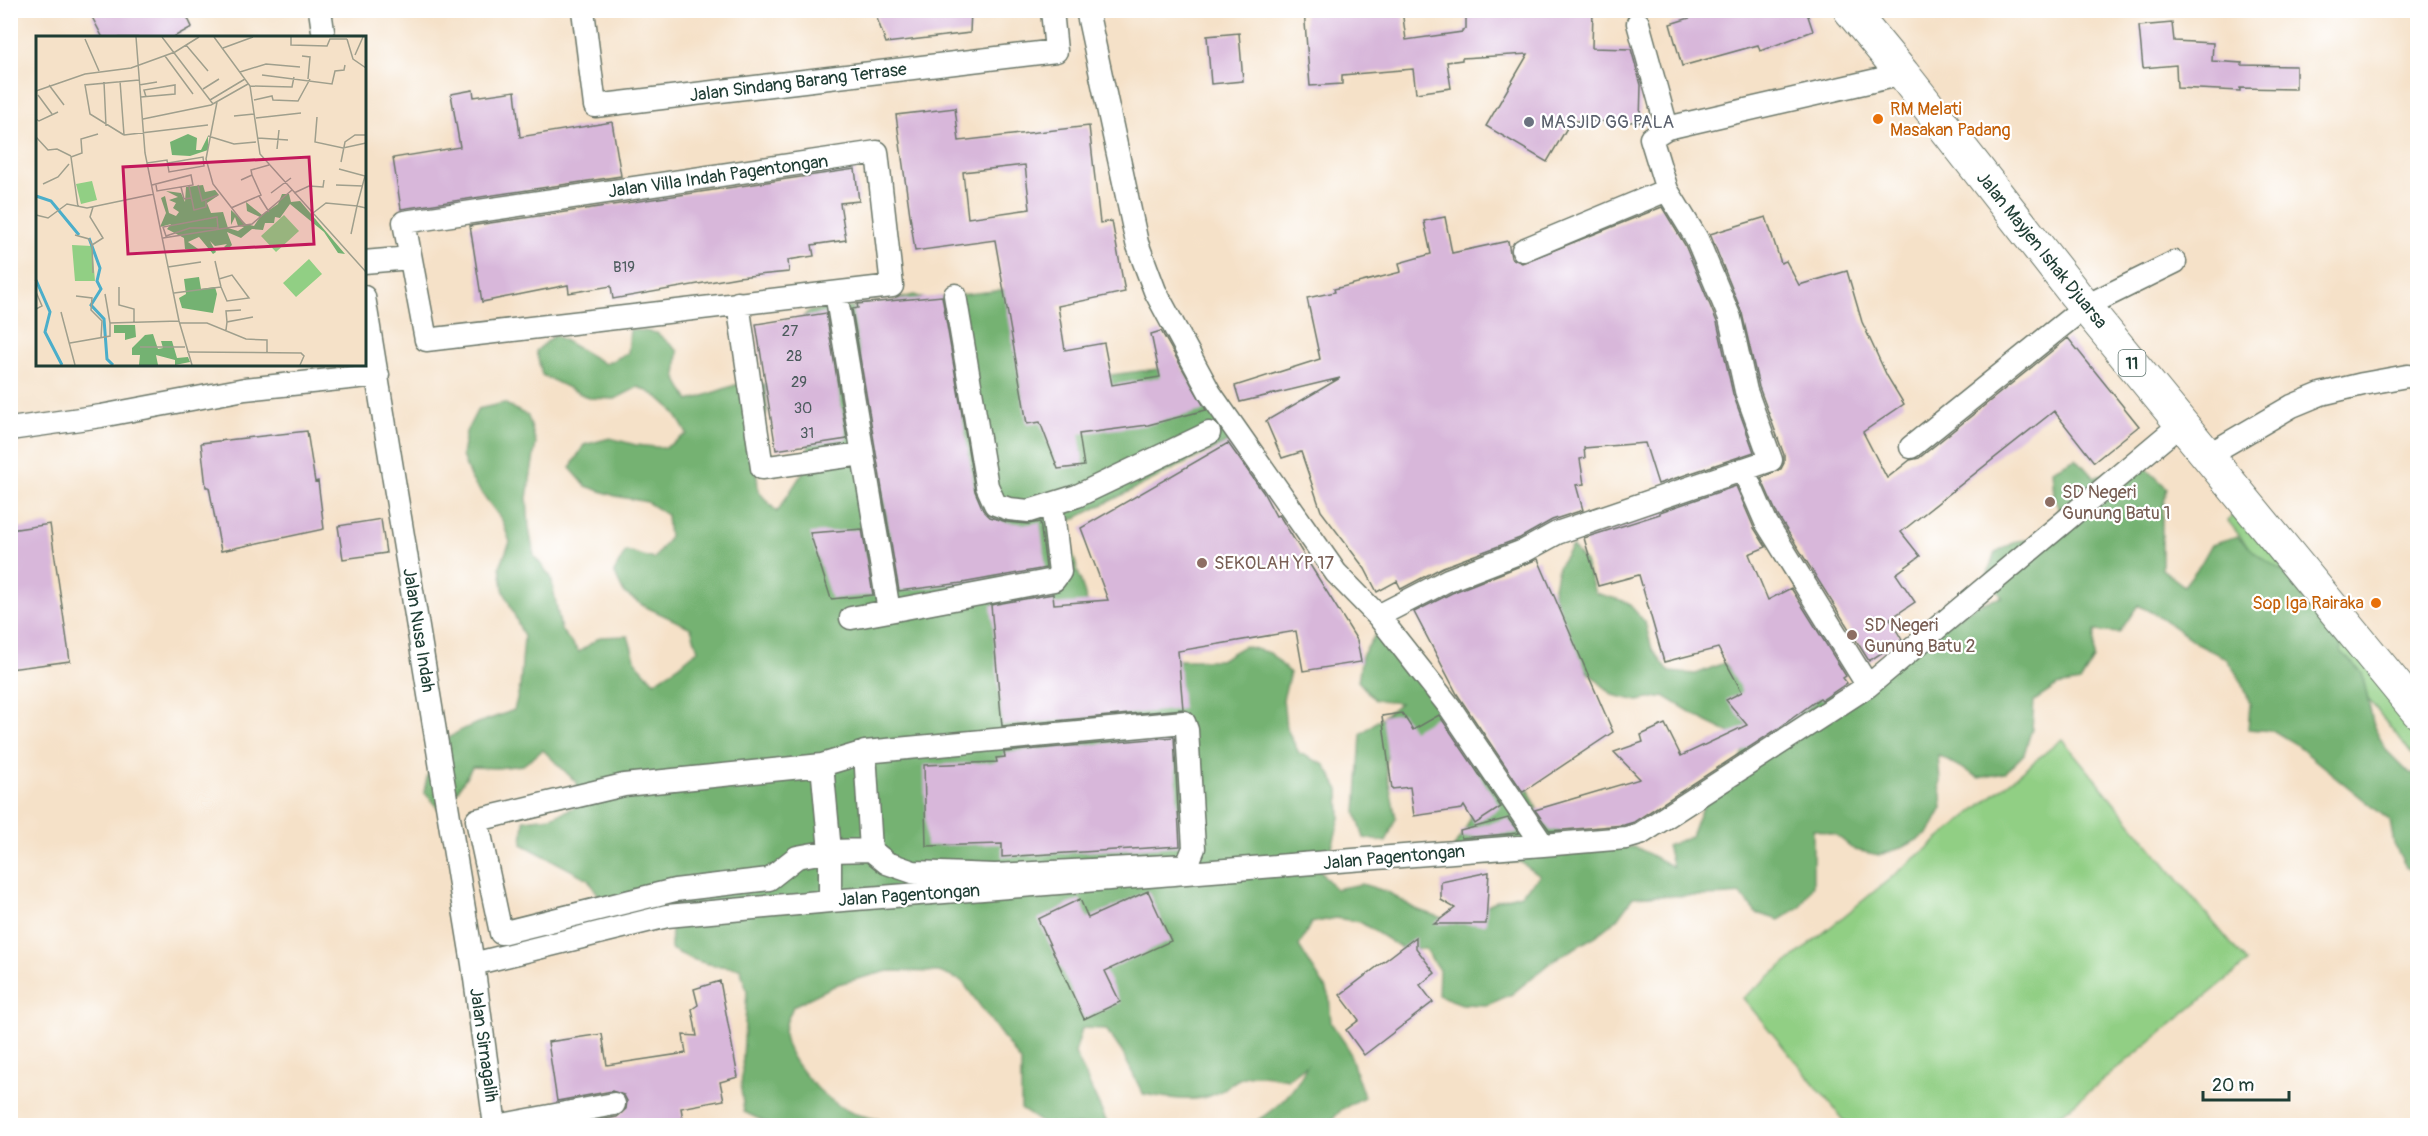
<svg xmlns="http://www.w3.org/2000/svg" width="2428" height="1136" font-family="Pangolin,sans-serif">
	<style>
		.green { fill: #91cf84; stroke: #58865c; stroke-width: 1.5 }
		.forest { fill: #74b272; stroke: #4a7853; stroke-width: 1.5 }
		.building { fill: #d8b7da; fill-rule: evenodd }
		.lines { fill: none; stroke-linecap: round; stroke-linejoin: round }
		.minor-casing { stroke: #6a7668; stroke-width: 25 }
		.primary-casing { stroke: #6a7668; stroke-width: 35 }
		.minor { stroke: #fff; stroke-width: 22 }
		.primary { stroke: #fff; stroke-width: 33 }
		.food-dot { fill: #e8710a; stroke: #fff; stroke-width: 2 }
		.worship-dot { fill: #6b7280; stroke: #fff; stroke-width: 2 }
		.education-dot { fill: #8d6e63; stroke: #fff; stroke-width: 2 }
		.labels { text-anchor: middle; stroke-width: 4.5; stroke-linejoin: round; paint-order: stroke }
		.number-label { font-size: 15px; fill: #4d5c5e }
		.shield { fill: #fff; stroke: #627771; stroke-width: 1.5 }
		.shield-label { font-size: 16px; font-weight: bold; fill: #1f3d34 }
		.street-label { font-size: 18px; fill: #1f3d34; stroke: #fff }
		.food-label { font-size: 18px; fill: #c56008; stroke: #fff; text-anchor: start }
		.worship-label { font-size: 18px; fill: #5b616d; stroke: #fff; text-anchor: start }
		.education-label { font-size: 18px; fill: #785e54; stroke: #fff; text-anchor: start }
		.inset-river { fill: none; stroke: #4baeca; stroke-width: 3 }
		.inset-road { fill: none; stroke: #9f9f8d; stroke-width: 1.5 }
		.view { fill: #c2185b; fill-opacity: 0.15; stroke: #c2185b; stroke-width: 3 }
		.inset-edge { fill: none; stroke: #1f3d34; stroke-width: 3 }
	</style>
	<rect width="100%" height="100%" fill="#fff"/>
	<filter id="ink" filterUnits="userSpaceOnUse"><feTurbulence type="fractalNoise" baseFrequency=".0167" numOctaves="2"/><feDisplacementMap in="SourceGraphic" scale="12" xChannelSelector="R" yChannelSelector="G"/><feConvolveMatrix kernelMatrix="1 2 1 2 8 2 1 2 1" color-interpolation-filters="sRGB"/></filter>
	<filter id="wash" filterUnits="userSpaceOnUse"><feTurbulence type="fractalNoise" baseFrequency=".008" numOctaves="4" result="noise"/><feDisplacementMap in="SourceGraphic" scale="24" xChannelSelector="R" yChannelSelector="G"/><feGaussianBlur stdDeviation="1.35" result="paint"/><feColorMatrix in="noise" values="0 0 0 0 0 0 0 0 0 0 0 0 0 0 0 0 0 1.4 0 .05"/><feComposite in="paint" operator="in"/></filter>
	<g filter="url(#wash)">
		<rect width="100%" height="100%" fill="#f5e1c8"/>
		<path class="green" d="M2244 499 2417 718V761L2228 521Z
			M2062 739 2247 963 2048 1125H1848L1743 998Z"/>
		<path class="forest" d="M1028 287 1048 383 1180 366 1208 410 1232 440 1064 524 1108 673 1164 660H1220L1244 646 1270 653 1290 673 1283 699 1286 727 1299 753 1325 765 1339 790 1340 818 1333 844 1318 868 1335 889 1362 884 1388 892 1415 909 1445 919 1471 913 1496 901 1521 894 1540 876 1520 862 1469 865 1454 847 1467 826 1475 803 1393 737 1385 763 1396 818 1386 842 1364 838 1356 813 1361 734 1400 703 1375 700 1358 681 1362 656 1375 635 1402 634 1500 774 1526 784 1537 809 1555 829 1582 841 1609 847H1636L1673 867 1667 846 1691 836 1700 812 1713 791 1735 776 1743 753 1730 733 1707 722 1664 696 1638 701 1613 695 1577 662 1553 593 1558 567 1572 546 1585 562 1595 593 1627 602 1645 622 1652 649 1669 672 1696 674 1724 663 1780 725 1823 696 1852 687 1976 605 2002 597 1987 577 1994 554 2017 541 2045 538 2061 517 2054 495 2052 470 2076 458 2094 478 2118 468H2146L2167 488 2162 514V569L2184 586 2200 565 2212 544 2237 536 2258 555 2282 571 2337 627 2342 653 2362 673 2374 727 2387 751 2410 774 2417 775 2418 873 2406 867 2394 844 2390 821 2294 743 2274 731 2248 729 2250 704 2242 682 2226 658 2201 646 2160 617 2138 605 2119 633 2095 631 2094 659 2080 682 2057 686 2034 701 2032 728 2024 754 2005 773 1979 778 1938 755 1942 808 1928 834 1904 847 1879 855 1855 850 1836 835 1813 829V885L1800 907 1779 920 1756 913 1741 894C1705 898 1669 894 1633 897L1617 919 1596 936 1552 961 1512 994 1487 1005 1462 1004 1438 995 1439 970 1425 949 1401 948 1360 922 1336 918 1311 923 1299 946 1329 994 1331 1023 1347 1046 1364 1097 1342 1109 1327 1125H1263L1258 1120C1280 1106 1296 1090 1307 1065L1288 1079C1271 1076 1252 1071 1237 1080 1230 1084 1224 1090 1217 1093 1194 1104 1167 1098 1143 1094L1122 1052 1106 1029 1082 1028 1075 1053 1108 1125H1045L1021 1109V1062L962 981 939 972 888 971 838 984 793 1006C791 1013 784 1024 784 1032 785 1061 825 1100 850 1112 863 1118 892 1121 908 1125L774 1126 744 1112 741 1089 747 991 740 968C711 966 697 963 671 949V924L635 894 603 902 588 879 522 844 524 820 551 817 578 806 577 783 543 750 523 765 497 768 472 767 458 790 440 810 424 792C435 728 461 731 514 710L520 687 524 637 503 589 500 566 510 542 502 520 471 479 462 456 466 432 478 409 504 403 528 416 536 443 527 498 529 528 534 556 551 577 561 630 579 652 600 637 628 636 636 662 654 682 676 668 698 650 691 628 644 606 624 593 614 572 626 551 654 559 669 538 667 515 647 502 615 496 586 486 570 468 584 445 610 438 636 445 665 448 687 434C673 408 665 398 638 387L615 399 589 398 542 375 536 351 555 335 605 364 628 353 630 329 657 333 678 351 676 378 689 401 738 384H765L767 411 755 435 758 491 777 512 803 472 814 423 790 330 808 312 835 307 863 308 914 295 925 299Z"/>
		<g id="blocks">
			<path class="building" d="M104 10H184L192 27 172 38H103L92 17Z
				M874 10H971L970 33 886 43Z
				M1304 10H1402L1406 40 1462 32V30L1466 29V10H1593L1592 48 1631 49 1641 85 1640 122 1571 121 1547 162 1486 126 1528 54 1462 58V60L1447 62 1451 88 1416 93 1413 69 1342 75V84L1310 86Z
				M1715 10H1806L1813 31 1760 51 1758 45 1682 66 1670 24Z
				M2172 23 2174 41 2213 43 2212 61 2242 63 2241 65 2296 66V89L2240 88V91L2177 88 2176 65 2143 68 2139 26Z
				M1239 33 1243 81 1211 84 1207 36Z
				M473 90 474 97 515 91 520 137 612 122 621 176 401 209 393 158 460 147 451 94Z
				M955 108 959 141 1089 126 1100 223 1112 221 1125 292 1058 306 1065 350 1104 343 1112 385 1160 377 1151 334 1161 331 1206 410 1148 425 1079 434 1084 466 1058 469 1040 422 1027 424 995 240 915 251 896 115ZM1025 165 1030 209 968 218 963 172Z
				M855 169 859 201 840 203 846 240 812 245 814 256 788 260 789 272 738 277 613 299 611 286 569 293 568 285 482 302 470 226Z
				M1662 207 1685 245 1717 322 1733 394 1754 452 1658 484 1645 443 1584 448 1585 458 1580 459 1584 484 1576 485 1583 510 1552 520 1520 538 1443 567 1401 589 1397 581 1377 592 1365 569 1321 511 1301 452 1282 458 1266 421 1340 378 1240 402 1235 386 1320 359 1307 298 1335 292 1334 289 1401 272 1399 263 1431 254 1424 221 1445 217 1452 253 1508 241 1511 258 1522 263Z
				M1766 217 1781 263 1786 261 1799 285 1847 271 1862 322 1887 376 1904 404 1863 432 1887 478 1910 460 1919 458 2068 338 2139 426 2094 462 2054 411 1901 532 1920 556 1896 574 1915 602 1890 619 1902 640 1869 661 1778 516 1761 478 1781 469 1784 463V455L1759 387 1742 313 1710 234Z
				M942 296 975 491 983 510 990 517 1007 522 1028 524 1040 522 1046 568 962 583 899 591 852 309 858 308 857 304Z
				M826 313 847 439 776 450 756 324Z
				M307 431 315 482 318 481 324 529 221 551 209 487H206L201 443Z
				M1228 443 1263 492 1276 516 1279 515 1357 640 1361 662 1303 671 1296 631 1178 651 1183 709 1002 726 991 605 1053 594 1054 604 1108 600 1081 528Z
				M1736 486 1754 528 1766 547 1749 554 1768 600 1791 588 1846 676 1843 678 1847 683 1822 700 1820 698 1779 728 1634 822 1624 825 1550 831 1535 810 1640 779 1614 752 1643 742 1641 735 1665 724 1681 756 1747 725 1726 700 1742 692 1718 648 1664 662 1639 575 1598 586 1584 538 1660 514V512Z
				M381 519 386 553 343 559 338 526Z
				M50 524 70 661 10 669V530Z
				M862 529 873 595 831 599 810 533Z
				M1538 559 1613 732 1523 792 1457 694 1414 612 1454 592Z
				M1402 713 1413 730 1439 715 1501 807 1475 824 1464 806 1462 809 1414 816 1410 787 1392 789 1382 716Z
				M1174 737 1180 846 1002 857V844L926 846 924 765 997 762 996 758 1005 757 1004 752Z
				M1508 818 1519 833 1461 838 1460 831Z
				M1489 872 1486 924H1434L1455 908 1441 900V882Z
				M1148 891 1171 941 1105 971 1120 1002 1084 1019 1038 919 1080 899 1088 918Z
				M1416 937V948L1435 973 1420 985 1433 1002 1364 1055 1346 1030 1359 1020 1340 995Z
				M720 981 738 1077 720 1082 724 1100 681 1108 684 1125H573L617 1117 626 1109 627 1101 624 1095 612 1091 557 1101 548 1042 602 1034 607 1065 686 1053 683 1035 697 1036 692 1009 698 1005 694 989Z"/>
		</g>
	</g>
	<g filter="url(#ink)">
		<use href="#blocks" fill-opacity="0" stroke="#6a7668" stroke-width="1.5"/>
		<g class="lines">
			<g class="minor-casing">
				<path id="minor" d="M320 10 324 38
					M583 10 595 106 1056 51 1052 10
					M1087 10 1137 243 1155 291 1210 393 1336 573 1378 616 1449 706 1543 845
					M1638 23 1667 128
					M877 152 892 286 426 340 404 222Z
					M1523 250 1667 190 1651 138 1667 128 1903 74
					M364 262 410 258
					M836 293 889 611 1054 580 1060 572 1052 504
					M955 295 987 486 995 504 1009 509 1029 511 1077 496 1209 433
					M364 297 473 964 495 1126
					M738 303 762 468 862 454
					M10 429 101 416 245 389 378 375
					M1911 447 2086 306 2175 262
					M2208 455 2292 406 2321 394 2363 384 2407 376 2418 377
					M1743 469 1766 522 1868 686
					M1378 616 1448 580 1526 550 1557 533 1771 460 1746 391 1730 318 1697 239 1667 190
					M851 618 889 611
					M1184 722 1187 730 1194 848 1187 865 995 875 913 872 887 863 871 850 830 851 797 857 769 879 675 890 501 933 477 820 624 785 822 765 865 752Z
					M865 752 871 850
					M822 765 830 851V901
					M473 964 667 916 830 901 1543 845 1626 838 1640 834 1868 686 2182 423
					M497 1126 614 1104"/>
			</g>
			<g class="primary-casing">
				<path id="primary" d="M1850 10 1903 74 2075 294 2418 712"/>
			</g>
			<use href="#minor" class="minor"/>
			<use href="#primary" class="primary"/>
		</g>
	</g>
	<g class="food-dot">
		<circle cx="1878" cy="119" r="6"/>
		<circle cx="2376" cy="603" r="6"/>
	</g>
	<circle class="worship-dot" cx="1529" cy="122" r="6"/>
	<g class="education-dot">
		<circle cx="2050" cy="502" r="6"/>
		<circle cx="1202" cy="563" r="6"/>
		<circle cx="1852" cy="635" r="6"/>
	</g>
	<g class="labels">
		<g class="number-label">
			<text x="624" y="272">B19</text>
			<text x="790" y="336">27</text>
			<text x="794" y="361">28</text>
			<text x="799" y="387">29</text>
			<text x="803" y="413">30</text>
			<text x="807" y="438">31</text>
		</g>
		<rect class="shield" x="2118.5" y="350" width="27" height="26" rx="4.5"/>
		<g class="shield-label">
			<text x="2132" y="369">11</text>
		</g>
		<g class="street-label">
			<text transform="translate(798 82) rotate(-7)" y="6">Jalan Sindang Barang Terrase</text>
			<text transform="translate(718 176) rotate(-8)" y="6">Jalan Villa Indah Pagentongan</text>
			<text transform="translate(2042 250) rotate(51)" y="6">Jalan Mayjen Ishak Djuarsa</text>
			<text transform="translate(419 630) rotate(81)" y="6">Jalan Nusa Indah</text>
			<text transform="translate(1394 857) rotate(-5)" y="6">Jalan Pagentongan</text>
			<text transform="translate(909 895) rotate(-4)" y="6">Jalan Pagentongan</text>
			<text transform="translate(484 1045) rotate(82)" y="6">Jalan Sirnagalih</text>
		</g>
		<g class="food-label">
			<text x="1890" y="115">RM Melati<tspan x="1890" dy="21">Masakan Padang</tspan></text>
			<text x="2364" y="609" text-anchor="end">Sop Iga Rairaka</text>
		</g>
		<g class="worship-label">
			<text x="1541" y="128">MASJID GG PALA</text>
		</g>
		<g class="education-label">
			<text x="2062" y="498">SD Negeri<tspan x="2062" dy="21">Gunung Batu 1</tspan></text>
			<text x="1214" y="569">SEKOLAH YP 17</text>
			<text x="1864" y="631">SD Negeri<tspan x="1864" dy="21">Gunung Batu 2</tspan></text>
		</g>
	</g>
	<g transform="translate(36 36)">
		<rect width="330" height="330" fill="#f5e1c8"/>
		<path d="M56 145 61 164 45 168 40 148ZM248 179 263 195 240 216 225 200ZM36 209 56 210 59 245H39ZM273 223 286 238 260 261 247 247Z" fill="#91cf84"/>
		<path d="M152 98 161 102 160 114H165L172 100V114L154 120 136 119 134 106ZM167 149 169 156 179 154 183 159 171 167 175 177 187 176 192 192 202 195 208 191 202 190 199 181 195 189V174L210 188 218 190 224 181 211 175 210 166 226 179 242 168 246 158H253L255 166 264 165 309 218 302 217 288 196 254 168 244 182 239 181 238 187H229L227 194 216 193 205 202 191 196 196 209 192 213 188 211 191 208 179 210 174 205 180 216 177 218 163 201 152 206 165 215 149 213 148 202 131 193 135 188 124 191 130 177 125 162 129 160 133 177 140 180 143 176 137 172 140 167 133 164 142 161 130 155 145 157 149 166 150 151ZM163 241 165 253 179 251 181 258 177 277 146 272 143 262 150 258 148 243ZM78 289H99L100 301 89 304V297H78ZM117 298 122 313 127 312 125 305H136L141 322 152 321 154 326 139 329V324L120 319 122 329H103L104 319H96V312L109 299Z" fill="#74b272"/>
		<path class="inset-river" d="M0 160 15 165 43 199M53 202 64 232 61 245 65 253 55 269 68 283 71 323 77 329M0 244 14 276 9 296 26 329"/>
		<path class="inset-road" d="M100 1 109 117 143 285 156 329M126 1 177 68M178 1 214 50 224 118 330 236M255 1V9L291 10 294 3H311M49 3 63 35M311 3 317 23 330 32M150 9 172 35M187 12 217 1M319 19 327 1M129 20 157 58M266 20 274 21 272 43M204 36 230 28 264 31M226 39 296 48 299 35 308 34 309 29M84 45 88 99M68 46 70 90M13 49 28 69M103 49 121 46M214 50 256 51 258 41M167 53 183 43M0 55 49 38 95 32 139 16 163 1M2 59 16 78M105 61 139 58V49L108 54 110 61M174 64 209 43M218 64 236 60 237 64 262 65 274 43M181 66 170 123 177 148 209 189M198 80 218 78M281 81 279 106 307 112 330 107M220 82 265 77M0 83 3 85 22 76M107 83 175 69 212 48M88 99 54 78 49 49 103 44M88 99 172 89M172 100 198 108 220 106M0 101 12 114 21 113 35 120M222 102 252 104M241 113 243 94M305 126 309 106 319 99H329M111 127 131 124 133 136 168 130 167 121 132 127M205 144 216 139 215 134 233 129M7 148 22 141 33 128M116 149 155 139 157 149 121 155 120 149M162 149 166 165 182 159M300 149 327 150M153 150 158 174 170 171V165M145 151 148 163 155 162M235 157 255 142M258 157 273 150 287 151 288 144M223 160 233 176M42 171 35 121 46 117 45 103 62 98M195 172 225 159 216 139M277 177 290 167 321 170 329 140 303 133M0 179 12 182 31 168 51 172 118 158M181 181 182 192H154L130 200 127 191ZM315 198 321 170 330 172M39 199 53 203 56 209M127 202 216 188 256 154M179 225 185 251 191 265 213 262 196 239 183 243M132 231 165 226M57 237 56 209 67 202 54 181 57 171M83 251V269L98 273V287M0 256 6 270 0 273M138 257 185 251M69 258 74 287M40 260 56 262 55 274 66 285 65 302M25 276 39 329M191 286 190 275 205 274M144 287H171L210 303 231 304V317M190 294 191 286 217 281M34 307 74 300V287L143 285M104 311H149M151 316 265 317 268 320 264 329"/>
		<path class="view" d="M273 121 278 208 92 218 87 131Z"/>
		<rect width="330" height="330" class="inset-edge"/>
	</g>
	<rect width="2428" height="1136" fill="none" stroke="#fff" stroke-width="36"/>
	<path d="M2203 1091v9h86v-9" fill="none" stroke="#1f3d34" stroke-width="3"/>
	<text x="2212" y="1091" font-size="18" fill="#1f3d34" stroke="#ffffff" stroke-width="4.5" paint-order="stroke">20 m</text>
</svg>
